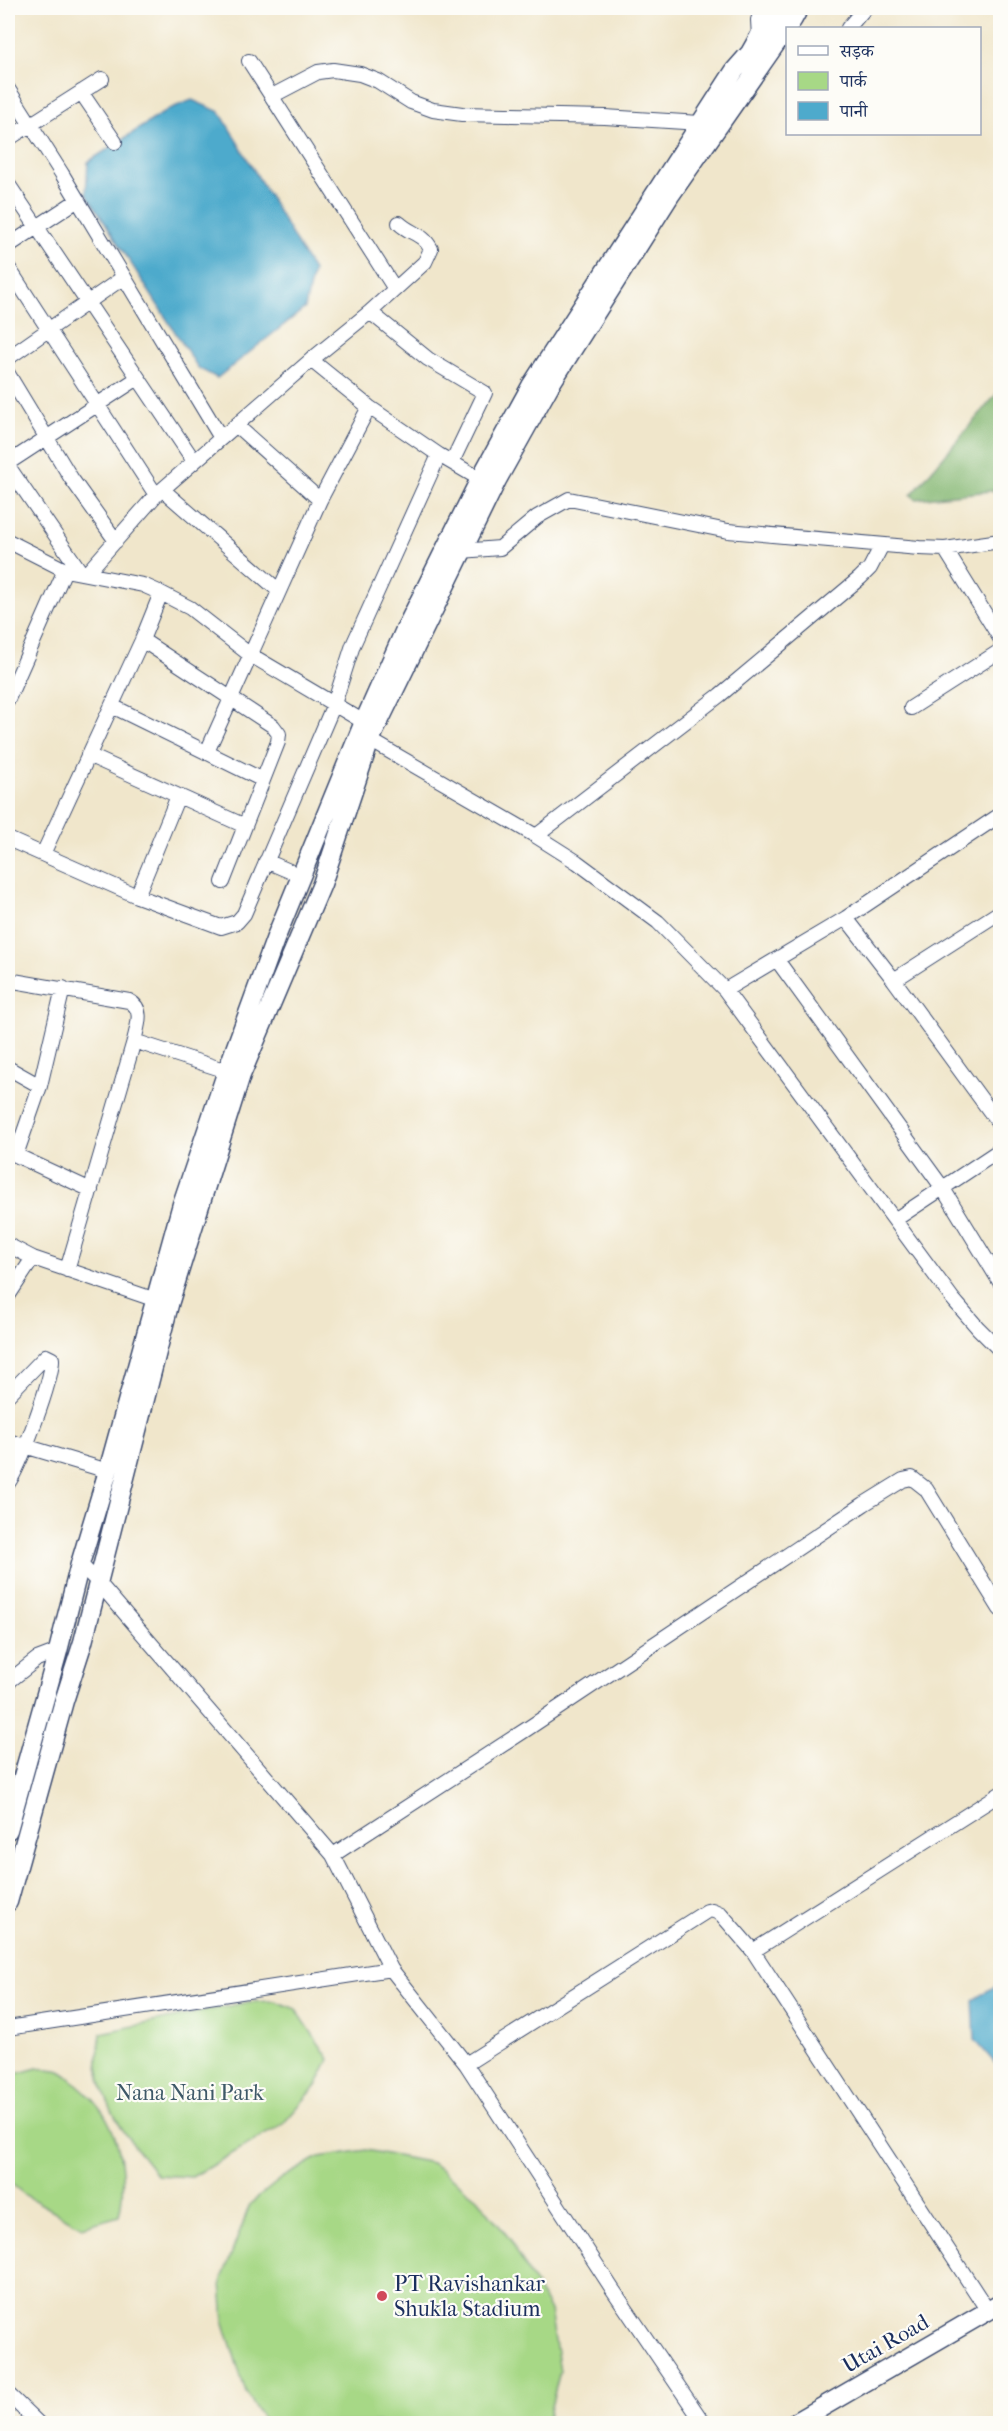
<svg xmlns="http://www.w3.org/2000/svg" width="1008" height="2431" font-family="'IM FELL French Canon','Noto Serif Devanagari',serif">
	<style>
		.green { fill: #a7d886; stroke: #618472; stroke-width: 1.5 }
		.forest { fill: #85b873; stroke: #507468; stroke-width: 1.5 }
		.water { fill: #4eaacc; stroke: #346c95; stroke-width: 1.5 }
		.lines { fill: none; stroke-linecap: round; stroke-linejoin: round }
		.minor-casing { stroke: #3b4a6e; stroke-width: 16 }
		.major-casing { stroke: #3b4a6e; stroke-width: 21 }
		.minor { stroke: #fff; stroke-width: 14 }
		.major { stroke: #fff; stroke-width: 18 }
		.poi-dot { fill: #d1495b; stroke: #fdfcf7; stroke-width: 2 }
		.labels { text-anchor: middle; stroke-width: 4.5; stroke-linejoin: round; paint-order: stroke }
		.park-label { font-size: 22px; fill: #3e5968; stroke: #fdfcf7 }
		.poi-label { font-size: 22px; fill: #1b2f5e; stroke: #fdfcf7; text-anchor: start }
		.street-label { font-size: 22px; fill: #1b2f5e; stroke: #fdfcf7 }
	</style>
	<rect width="100%" height="100%" fill="#fdfcf7"/>
	<filter id="ink" filterUnits="userSpaceOnUse"><feTurbulence type="fractalNoise" baseFrequency=".0167" numOctaves="2"/><feDisplacementMap in="SourceGraphic" scale="12" xChannelSelector="R" yChannelSelector="G"/><feConvolveMatrix kernelMatrix="1 2 1 2 8 2 1 2 1" color-interpolation-filters="sRGB"/></filter>
	<filter id="wash" filterUnits="userSpaceOnUse"><feTurbulence type="fractalNoise" baseFrequency=".008" numOctaves="4" result="noise"/><feDisplacementMap in="SourceGraphic" scale="24" xChannelSelector="R" yChannelSelector="G"/><feGaussianBlur stdDeviation="1.35" result="paint"/><feColorMatrix in="noise" values="0 0 0 0 0 0 0 0 0 0 0 0 0 0 0 0 0 1.4 0 .05"/><feComposite in="paint" operator="in"/></filter>
	<g filter="url(#wash)">
		<rect width="100%" height="100%" fill="#f0e6cb"/>
		<path class="green" d="M275 2001 296 2009 329 2059 316 2086 283 2124 192 2177 157 2175C131 2143 103 2109 98 2066 97 2055 100 2043 101 2033L248 2002Z
			M37 2068C44 2069 54 2069 60 2071 67 2074 73 2081 79 2086 118 2117 129 2168 119 2216L82 2227 25 2195 8 2181V2076Z
			M366 2150 432 2163 477 2198 509 2238 550 2311 560 2371 547 2423H266L246 2393 224 2323 221 2282 250 2204 282 2178 319 2157Z"/>
		<path class="forest" d="M1000 390V490L916 499 911 495Z"/>
		<path class="water" d="M192 100 220 112 313 271 305 308 217 378 198 368 86 193 88 162 169 109Z
			M1000 1983V2069L975 2040 973 2000Z"/>
	</g>
	<g filter="url(#ink)">
		<g class="lines">
			<g class="minor-casing">
				<path id="minor" d="M848 28 865 8
					M759 37 758 20 763 8
					M249 61 395 289
					M8 89 62 174 221 438
					M81 92 115 142
					M272 96 318 72 333 70 360 74 378 81 411 102 433 110 462 114 605 117 700 123
					M8 139 102 79
					M8 184 194 461
					M8 246 78 200
					M8 267 156 495
					M370 312 428 359 485 393 452 462
					M8 358 124 277
					M311 360 369 407 439 455
					M8 374 71 478 116 541
					M237 426 320 500
					M8 463 138 378
					M8 466 80 571
					M163 490 278 590
					M8 541 65 570 143 585 161 593 190 608 249 654 364 722 370 740 536 836 577 862 658 922 725 990 952 1298 978 1328 1000 1350
					M945 549 1000 638
					M461 551 500 548 537 517 569 499 728 531 919 548 945 549 1000 541
					M87 573 156 495 311 360 370 312 425 262 431 249C423 233 410 234 399 223
					M142 640 273 726 279 734 278 742 223 882
					M8 699 65 570
					M112 706 263 780
					M911 708 1000 651
					M207 752 320 500 369 407
					M88 755 245 826
					M536 836 720 695 860 578 870 568 882 545
					M8 839 137 896 221 927 237 922 244 914 334 704 353 645 439 455 480 479
					M43 854 142 640 161 593
					M266 861 301 876
					M137 896 178 796
					M846 918 894 980 1000 1125
					M777 960 942 1187 1000 1282
					M8 980 129 1001C145 1009 137 1027 134 1041L67 1270
					M894 980 1000 912
					M725 990 846 918 1000 815
					M134 1041 227 1071
					M8 1068 40 1086
					M9 1152 91 1190
					M16 1155 40 1086 63 988
					M896 1219 1000 1150
					M8 1245 33 1258 156 1300
					M8 1296 33 1258
					M8 1395 43 1359 46 1356 52 1359C53 1378 20 1467 8 1483
					M8 1441 108 1471
					M80 1564 98 1582 333 1855 391 1969 466 2064 613 2290 704 2424
					M8 1682 37 1659 58 1651
					M333 1855 527 1729 864 1504 903 1480 912 1478 926 1489 1000 1609
					M753 1951 988 2311
					M8 2028 391 1969
					M466 2064 707 1911 712 1910 721 1914 753 1951 1000 1794
					M8 2394 39 2424"/>
			</g>
			<g class="major-casing">
				<path id="major" d="M8 1830 58 1651 80 1564 108 1471 182 1204 227 1071 276 937 364 722 404 632 480 479 531 386 735 70 750 53 759 37 785 8
					M8 1902 64 1701 83 1642 170 1301 199 1208 241 1075 322 884 370 740 497 480 550 385 671 194 793 19 799 8
					M793 2424 1000 2304"/>
			</g>
			<use href="#minor" class="minor"/>
			<use href="#major" class="major"/>
		</g>
	</g>
	<circle class="poi-dot" cx="382" cy="2296" r="6"/>
	<g class="labels">
		<g class="park-label">
			<text x="190" y="2100">Nana Nani Park</text>
		</g>
		<g class="poi-label">
			<text x="394" y="2291">PT Ravishankar<tspan x="394" dy="25">Shukla Stadium</tspan></text>
		</g>
		<g class="street-label">
			<text transform="translate(885 2343) rotate(-30)" y="8">Utai Road</text>
		</g>
	</g>
	<rect width="1008" height="2431" fill="none" stroke="#fdfcf7" stroke-width="30"/>
	<rect x="786" y="27" width="195" height="108" fill="#fdfcf7" stroke="#a3aaba" stroke-width="1.5"/>
	<rect x="798" y="46" width="30" height="9" fill="#ffffff" stroke="#a3aaba" stroke-width="1.5"/>
	<text x="840" y="57" font-size="18" fill="#1b2f5e">सड़क</text>
	<rect x="798" y="72" width="30" height="18" fill="#a7d886" stroke="#a3aaba" stroke-width="1.5"/>
	<text x="840" y="87" font-size="18" fill="#1b2f5e">पार्क</text>
	<rect x="798" y="102" width="30" height="18" fill="#4eaacc" stroke="#a3aaba" stroke-width="1.5"/>
	<text x="840" y="117" font-size="18" fill="#1b2f5e">पानी</text>
</svg>
